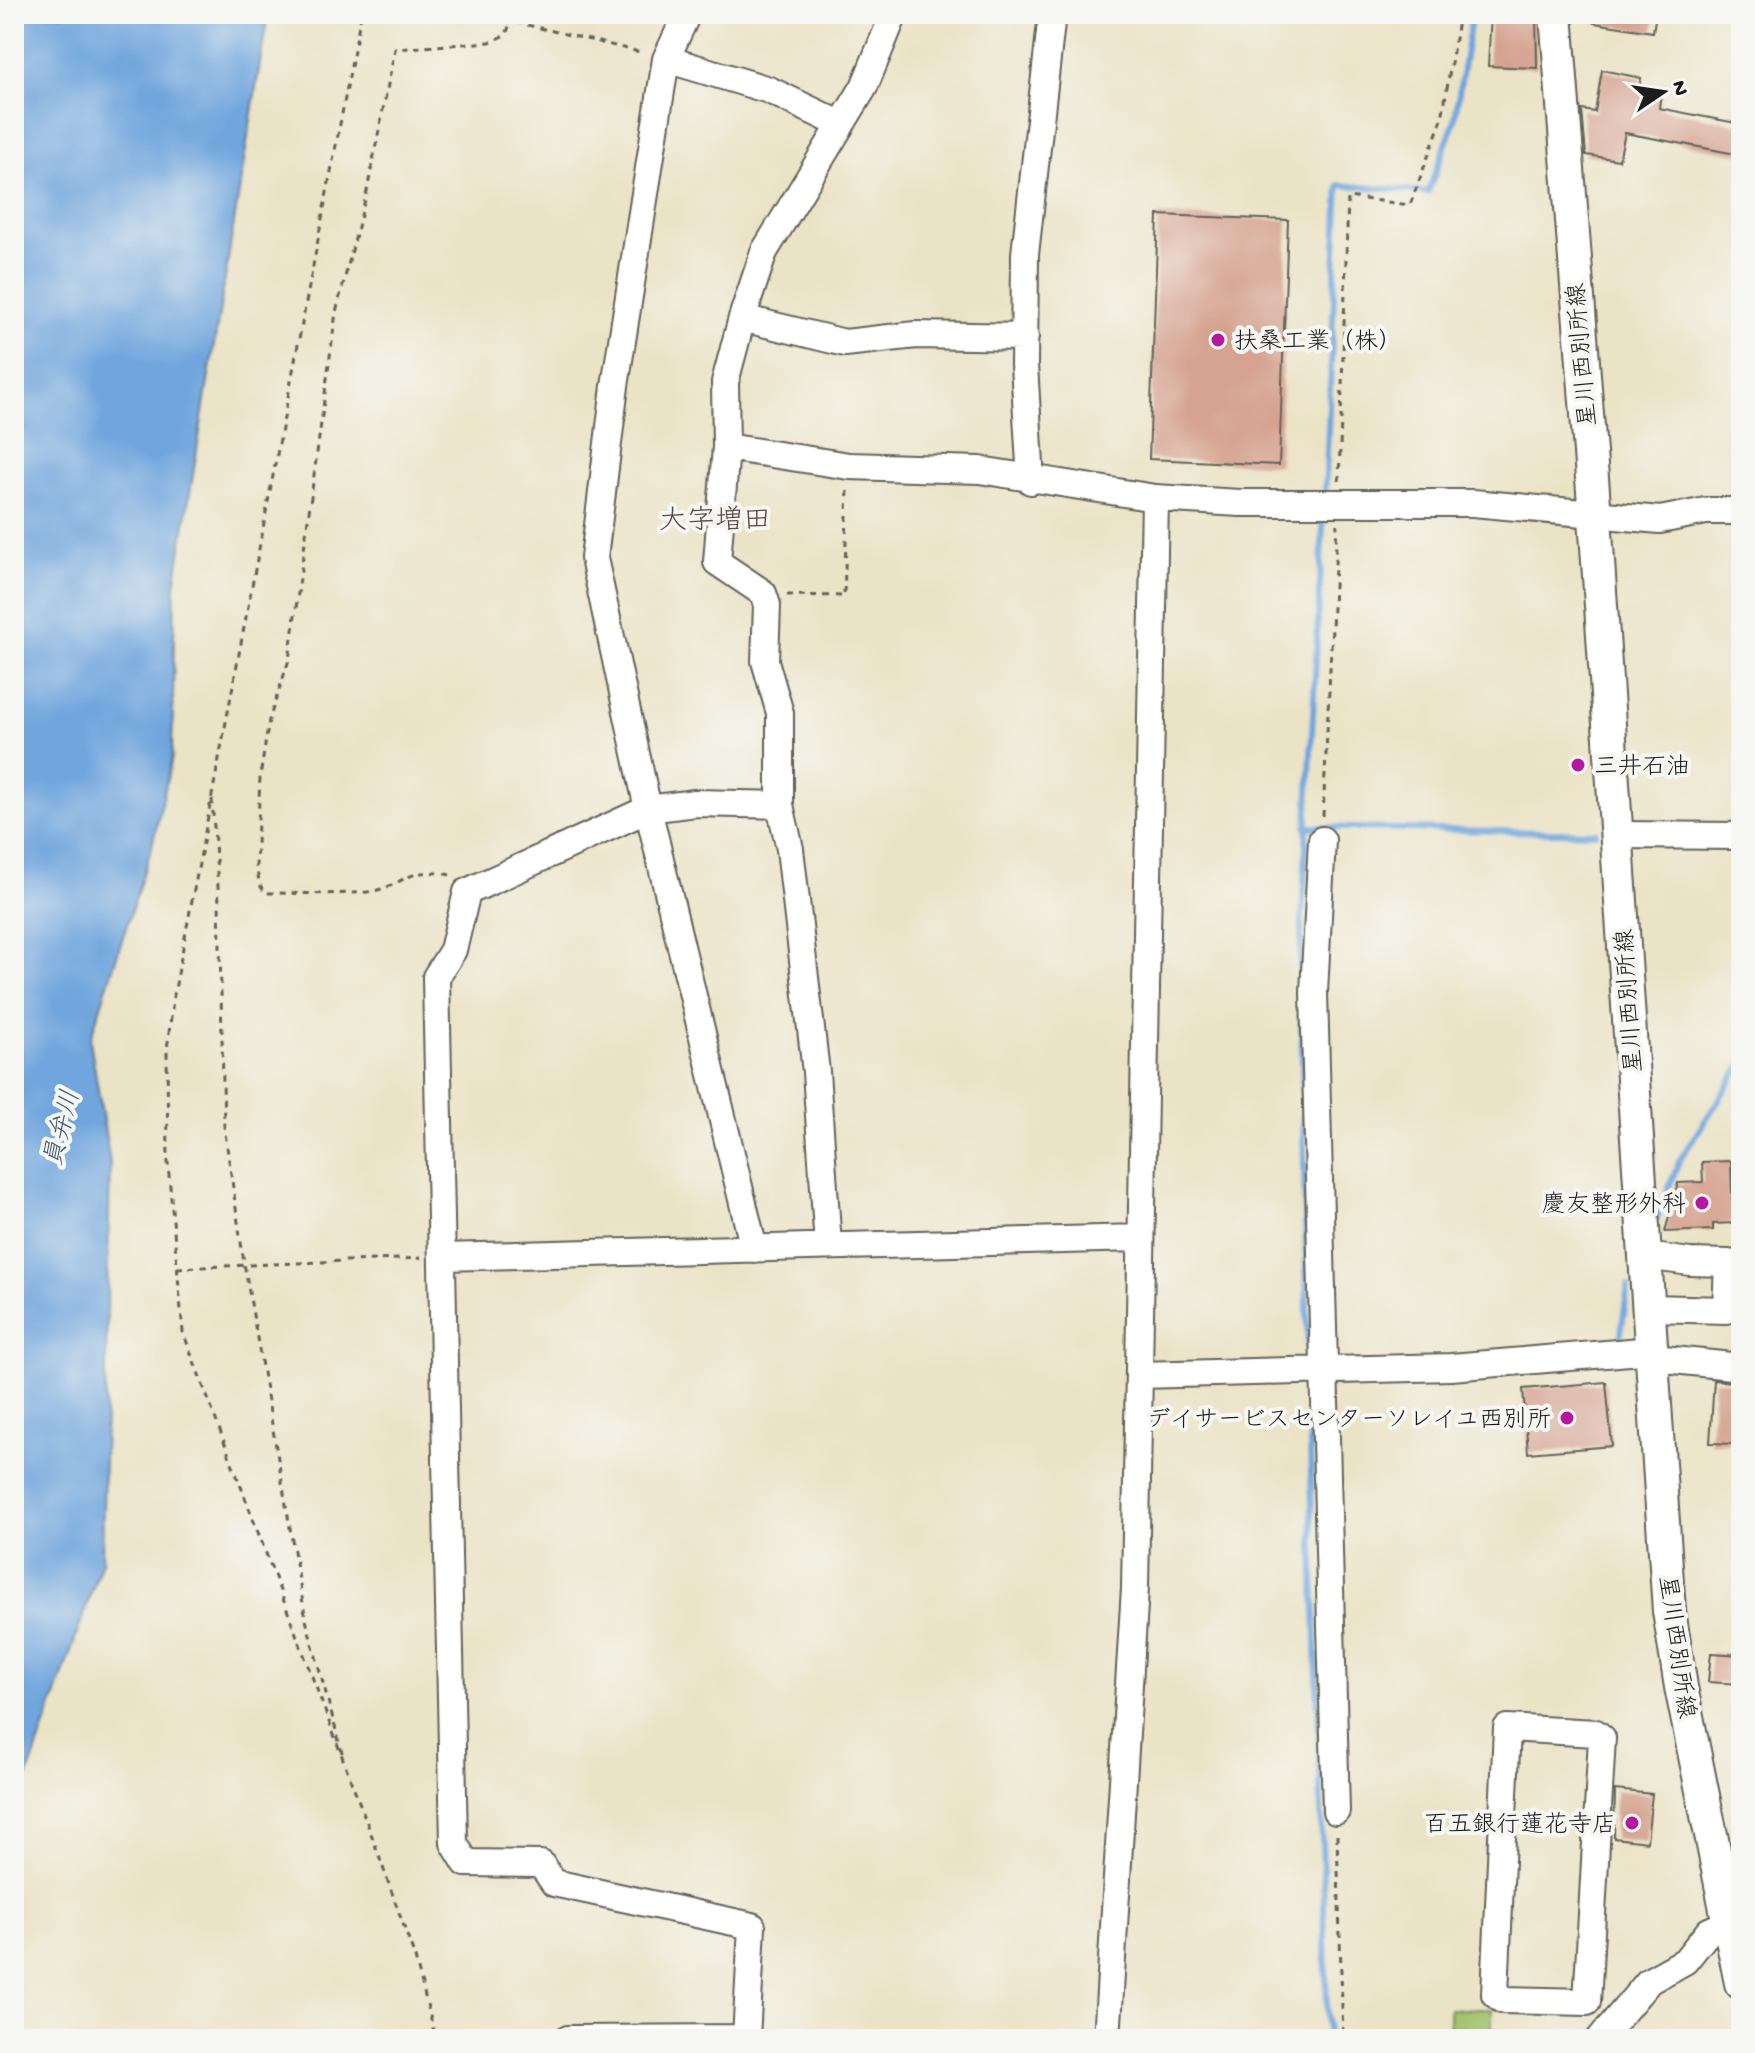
<svg xmlns="http://www.w3.org/2000/svg" width="1755" height="2053" font-family="'Gochi Hand','Klee One',sans-serif">
	<style>
		.green { fill: #a3c56e; stroke: #607045; stroke-width: 2 }
		.water { fill: #70a5dd; stroke: #46607c; stroke-width: 2 }
		.lines { fill: none; stroke-linecap: round; stroke-linejoin: round }
		.stream { stroke: #70a5dd; stroke-width: 6 }
		.building { fill: #d6a390 }
		.minor-casing { stroke: #646258; stroke-width: 30 }
		.major-casing { stroke: #646258; stroke-width: 36 }
		.path { stroke: #646258; stroke-width: 3; stroke-dasharray: 6 6; stroke-linecap: butt }
		.minor { stroke: #fff; stroke-width: 26 }
		.major { stroke: #fff; stroke-width: 32 }
		.poi-dot { fill: #b5179e; stroke: #f6f6f2; stroke-width: 3 }
		.labels { text-anchor: middle; stroke-width: 8; stroke-linejoin: round; paint-order: stroke }
		.poi-label { font-size: 24px; fill: #1c1c1c; stroke: #f6f6f2; text-anchor: end }
		.street-label { font-size: 24px; fill: #1c1c1c; stroke: #f6f6f2 }
		.water-label { font-size: 26px; font-style: italic; fill: #425a73; stroke: #f6f6f2 }
		.quarter-label { font-size: 28px; fill: #5d4b45; stroke: #f6f6f2 }
	</style>
	<rect width="100%" height="100%" fill="#f6f6f2"/>
	<filter id="ink" filterUnits="userSpaceOnUse"><feTurbulence type="fractalNoise" baseFrequency=".0125" numOctaves="2"/><feDisplacementMap in="SourceGraphic" scale="16" xChannelSelector="R" yChannelSelector="G"/><feConvolveMatrix kernelMatrix="1 2 1 2 8 2 1 2 1" color-interpolation-filters="sRGB"/></filter>
	<filter id="wash" filterUnits="userSpaceOnUse"><feTurbulence type="fractalNoise" baseFrequency=".006" numOctaves="4" result="noise"/><feDisplacementMap in="SourceGraphic" scale="32" xChannelSelector="R" yChannelSelector="G"/><feGaussianBlur stdDeviation="1.8" result="paint"/><feColorMatrix in="noise" values="0 0 0 0 0 0 0 0 0 0 0 0 0 0 0 0 0 1.4 0 .05"/><feComposite in="paint" operator="in"/></filter>
	<g filter="url(#wash)">
		<rect width="100%" height="100%" fill="#ebe3c6"/>
		<path class="green" d="M1449 2009H1492V2039H1450Z"/>
		<path class="water" d="M14 14H268L175 585 172 758 152 846 90 1040 110 1163 102 1561 14 1816Z"/>
		<g class="lines">
			<path class="stream" d="M1325 497 1339 185 1428 192 1454 123 1472 14
				M1306 827 1596 833
				M1657 1219 1680 1159 1741 1066
				M1620 1340 1628 1286
				M1308 1364 1300 960 1324 508
				M1308 1379 1328 2039
				M1337 1384 1447 1382 1492 1376"/>
		</g>
		<g id="blocks">
			<path class="building" d="M1491 14H1536L1537 68 1488 66Z
				M1595 14H1656L1653 32 1594 23Z
				M1602 70 1641 78 1639 89 1661 93 1659 108 1741 124V155L1625 133 1619 160 1586 155 1582 110 1595 112Z
				M1158 215 1288 220 1279 465 1149 459Z
				M1731 1161 1733 1223 1713 1224V1230L1665 1232 1678 1183 1703 1182 1702 1162Z
				M1714 1380 1741 1383 1737 1444 1710 1443Z
				M1606 1382 1612 1446 1528 1453 1523 1389Z
				M1711 1653 1741 1655V1684L1708 1682Z
				M1615 1790 1652 1794 1647 1842 1614 1838Z"/>
		</g>
	</g>
	<g filter="url(#ink)">
		<use href="#blocks" fill-opacity="0" stroke="#646258" stroke-width="2"/>
		<g class="lines">
			<g class="minor-casing">
				<path id="minor" d="M687 14 666 59 615 386 594 558 648 809 754 1249
					M666 59 769 90 840 124
					M742 318 845 343 916 335 1025 337
					M726 447 849 466 980 470 1155 498 1240 503H1473L1660 520 1706 511H1741
					M1031 481 1024 365 1025 254 1052 14
					M1616 835 1741 836
					M1322 840 1314 992 1336 1811
					M828 1246 816 1072 790 849 780 805V713L765 661 767 605 763 593 717 562 726 447 725 382 742 318 764 252 864 87 894 14
					M1646 1256 1690 1262 1728 1263 1726 1310 1650 1308
					M442 1257 1139 1238
					M1654 1358 1741 1367
					M1139 1375 1451 1367 1653 1350
					M1507 1728 1596 1733 1602 1738 1587 2002 1502 2000 1495 1994Z
					M568 2039 746 2038
					M746 2039 752 1926 554 1883 541 1864 466 1863 454 1843 436 977 453 950 467 892 648 809 695 803 780 805
					M1107 2039 1135 1588 1155 498
					M1600 2039 1649 1981 1685 1961 1709 1931 1729 1922"/>
			</g>
			<g class="major-casing">
				<path id="major" d="M1556 14 1595 517 1669 1611 1681 1687 1741 1983"/>
			</g>
			<path class="path" d="M361 14 173 1000 167 1050 168 1164 183 1332 373 1839 415 1958 436 2039
				M512 14 511 21 644 53
				M1339 481 1348 197 1410 205 1442 119 1459 14
				M787 595 844 596 848 488
				M212 799 219 902 224 1126 244 1263 306 1620 343 1756
				M1323 816 1337 524
				M450 875C405 865 403 888 367 892 334 895 299 893 265 893L260 885 256 867 260 777 269 720 289 660 336 312 366 196 395 49 490 42 506 35 511 21 461 14
				M177 1268 421 1258
				M1337 1835 1343 2039"/>
			<use href="#minor" class="minor"/>
			<use href="#major" class="major"/>
		</g>
	</g>
	<g class="poi-dot">
		<circle cx="1218" cy="340" r="8"/>
		<circle cx="1578" cy="765" r="8"/>
		<circle cx="1702" cy="1203" r="8"/>
		<circle cx="1567" cy="1418" r="8"/>
		<circle cx="1632" cy="1823" r="8"/>
	</g>
	<g class="labels">
		<g class="poi-label">
			<text x="1234" y="348" text-anchor="start">扶桑工業（株）</text>
			<text x="1594" y="773" text-anchor="start">三井石油</text>
			<text x="1686" y="1211">慶友整形外科</text>
			<text x="1551" y="1426">デイサービスセンターソレイユ西別所</text>
			<text x="1616" y="1831">百五銀行蓮花寺店</text>
		</g>
		<g class="street-label">
			<text transform="translate(1581 355) rotate(-95)" y="8">星川西別所線</text>
			<text transform="translate(1628 1001) rotate(-94)" y="8">星川西別所線</text>
			<text transform="translate(1678 1647) rotate(82)" y="8">星川西別所線</text>
		</g>
		<g class="water-label">
			<text transform="translate(60 1128) rotate(-76)" y="9">員弁川</text>
		</g>
		<g class="quarter-label">
			<text x="715" y="528">大字増田</text>
		</g>
	</g>
	<rect width="1755" height="2053" fill="none" stroke="#f6f6f2" stroke-width="48"/>
	<g transform="translate(1663 92) rotate(77)" stroke="#f6f6f2" stroke-width="6" paint-order="stroke">
	<path d="M0-6L14 30L0 20L-14 30Z" fill="#1c1c1c"/>
	<text y="-12" font-size="22" font-weight="bold" text-anchor="middle" fill="#1c1c1c">N</text>
	</g>
</svg>
